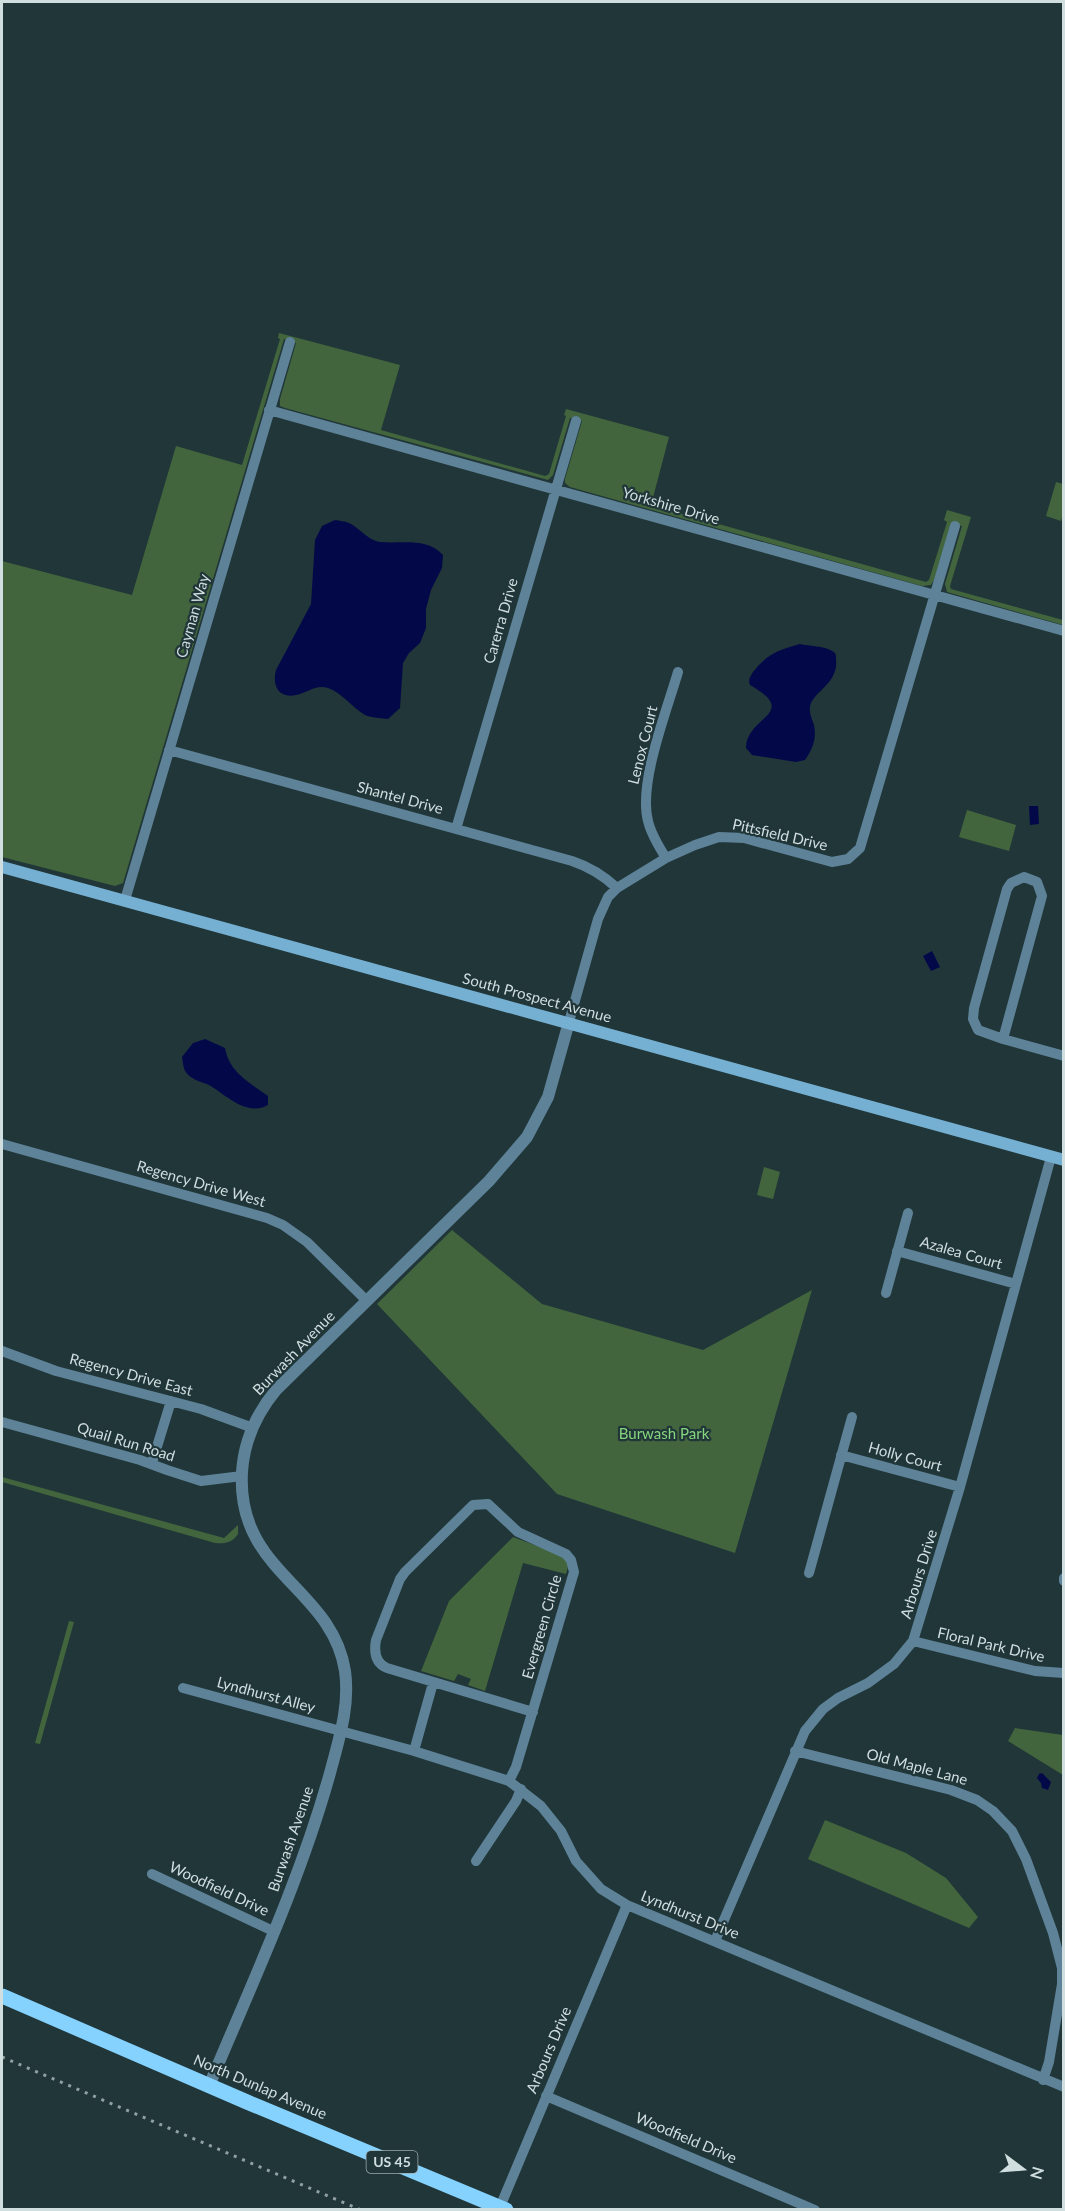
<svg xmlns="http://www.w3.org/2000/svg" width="1065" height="2211" font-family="Lato,sans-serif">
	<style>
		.green { fill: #42653d }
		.water { fill: #030849 }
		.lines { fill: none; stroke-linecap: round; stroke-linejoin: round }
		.minor { stroke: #5e8298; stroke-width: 10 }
		.tertiary { stroke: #5e8298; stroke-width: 12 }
		.secondary { stroke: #75afd2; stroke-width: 12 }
		.primary { stroke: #85d2ff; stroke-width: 15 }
		.rail { stroke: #91a1a3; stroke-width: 3; stroke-dasharray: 3 6; stroke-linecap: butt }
		.labels { text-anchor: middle; stroke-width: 4.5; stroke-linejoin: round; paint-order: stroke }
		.shield { fill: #203638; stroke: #9cacae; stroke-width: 1.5 }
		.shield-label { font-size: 14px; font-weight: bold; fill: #d1dee0 }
		.street-label { font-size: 15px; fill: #d1dee0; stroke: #203638 }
		.park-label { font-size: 15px; fill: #86d67d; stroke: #203638 }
	</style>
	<rect width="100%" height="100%" fill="#203638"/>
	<path class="green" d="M279 333 400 365 381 430 545 476 549 474 566 416 564 415 566 409 669 437 651 505 926 582 929 580 947 522 944 520 947 510 971 517 950 586 951 589 1063 620V625L947 592 945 584 962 526 951 524 934 580 931 585 922 586 570 487 565 483V479L582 421 570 418 553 475 548 480 285 408 280 406V399L296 343 284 339 123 883 115 886 2 857V561L132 595 176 446 242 465 280 339 278 338Z
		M1056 482 1063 484V514L1061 521 1046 516Z
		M967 810 1016 825 1009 851 959 837Z
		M764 1167 780 1172 773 1199 757 1195Z
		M452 1230 542 1304 703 1350 812 1290 735 1553 557 1494 377 1304Z
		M2 1477 224 1538 238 1525V1534C232 1543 225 1544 215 1543L2 1482Z
		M513 1537 564 1556 569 1563 566 1574 523 1563 485 1691 468 1685 471 1679 458 1674 454 1681 421 1671 449 1601Z
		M69 1621 74 1622 40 1744 35 1743Z
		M1015 1728 1063 1735V1775L1008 1741Z
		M825 1820 906 1853 946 1878 978 1917 969 1928 808 1859Z"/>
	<path class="water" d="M335 520C339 521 345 521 349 523 360 528 368 541 381 542 402 544 427 537 443 555L442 568 431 590 426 609V628L420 643 409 653 403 663 400 708 388 719C381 718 372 718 365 715 353 708 341 692 328 688 316 684 307 693 296 695 278 699 272 685 276 670L311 604 315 540 322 526Z
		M800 644C809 646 824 646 832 651 836 653 836 654 836 659 839 684 812 692 810 707 809 713 812 719 814 725 817 739 812 750 805 760L796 762 752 755 746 748C746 716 801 714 750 685 748 680 750 677 753 672 767 654 778 650 800 644Z
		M1029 806H1038L1039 824 1030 825Z
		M932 951 940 967 931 971 923 956Z
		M205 1039 225 1048C229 1072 250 1083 268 1096V1105C247 1117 226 1095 209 1085 200 1081 191 1080 185 1071 183 1067 183 1062 182 1057L193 1043Z
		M1042 1773 1051 1782 1048 1790 1042 1788 1041 1783 1037 1778 1039 1774Z"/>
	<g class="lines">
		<path class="minor" d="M269 410 1064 631
			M169 750 572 861C590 867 603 875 617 888
			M456 829 576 421
			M666 858C659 847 651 834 648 821 638 783 667 710 678 672
			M1024 877 1037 882 1042 896 1003 1039 978 1030 973 1019 974 1008 1007 889 1011 883Z
			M125 900 290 342
			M569 1022 598 919 608 897 617 888 666 858 695 845 719 837 744 838 832 862 848 859 860 848 955 526
			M1003 1039 1064 1056
			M2 1144 267 1218 283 1225 307 1242 367 1301
			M897 1251 1016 1284
			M886 1293 908 1213
			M2 1351 56 1371 201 1409 253 1428
			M2 1422 140 1460 167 1470 201 1481 242 1476
			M841 1455 960 1487
			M152 1463 171 1401
			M809 1573 852 1417
			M1064 1578V1581
			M913 1641 1035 1671 1064 1673
			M183 1688 414 1751 509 1781 541 1806 561 1831 576 1861 601 1889 627 1905 1064 2087
			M414 1751 433 1683
			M795 1751 951 1790 977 1800 993 1811 1012 1831 1026 1859 1053 1933 1062 1968V1984L1049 2062 1043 2080
			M509 1781 516 1767 574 1572 571 1560 566 1554 518 1532 488 1504 473 1505 405 1572 400 1579 376 1640C374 1651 375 1663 387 1668L533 1712
			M476 1861 516 1801 521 1789
			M152 1874 273 1931
			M715 1941 805 1731 823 1709 838 1698 868 1683 894 1664 913 1641 960 1487 1051 1157
			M546 2096 815 2210
			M500 2207 627 1905"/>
		<path class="tertiary" d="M209 2086C252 1983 300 1881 330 1773 339 1739 350 1706 345 1671 332 1587 236 1573 242 1472 244 1441 257 1413 276 1390L489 1181 527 1137 548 1097 569 1022"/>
		<path class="secondary" d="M2 867 1064 1160"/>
		<path class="primary" d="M2 1996 247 2102 506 2210"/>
		<path class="rail" d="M2 2057 361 2210"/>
	</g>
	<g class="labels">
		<rect class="shield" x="366.5" y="2151" width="51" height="22" rx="4.5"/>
		<g class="shield-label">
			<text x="392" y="2167">US 45</text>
		</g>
		<g class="street-label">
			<text transform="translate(671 506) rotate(16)" y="5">Yorkshire Drive</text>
			<text transform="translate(193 616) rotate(-74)" y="5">Cayman Way</text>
			<text transform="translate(501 621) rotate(-74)" y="5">Carerra Drive</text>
			<text transform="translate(643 745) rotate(-76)" y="5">Lenox Court</text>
			<text transform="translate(400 798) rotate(15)" y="5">Shantel Drive</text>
			<text transform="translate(780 835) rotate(13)" y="5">Pittsfield Drive</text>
			<text transform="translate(537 998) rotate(15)" y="5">South Prospect Avenue</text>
			<text transform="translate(201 1184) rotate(16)" y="5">Regency Drive West</text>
			<text transform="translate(961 1253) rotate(16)" y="5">Azalea Court</text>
			<text transform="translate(294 1353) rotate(-46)" y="5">Burwash Avenue</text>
			<text transform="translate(131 1375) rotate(15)" y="5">Regency Drive East</text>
			<text transform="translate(126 1442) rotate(17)" y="5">Quail Run Road</text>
			<text transform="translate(905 1457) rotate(15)" y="5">Holly Court</text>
			<text transform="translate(919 1574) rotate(-73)" y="5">Arbours Drive</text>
			<text transform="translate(542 1627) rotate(-74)" y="5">Evergreen Circle</text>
			<text transform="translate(991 1645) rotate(13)" y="5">Floral Park Drive</text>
			<text transform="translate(266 1695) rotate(15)" y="5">Lyndhurst Alley</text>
			<text transform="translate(917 1767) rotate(15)" y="5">Old Maple Lane</text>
			<text transform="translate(291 1839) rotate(-71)" y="5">Burwash Avenue</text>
			<text transform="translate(219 1889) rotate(25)" y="5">Woodfield Drive</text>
			<text transform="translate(690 1915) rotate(22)" y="5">Lyndhurst Drive</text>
			<text transform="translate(549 2050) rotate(-67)" y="5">Arbours Drive</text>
			<text transform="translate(260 2087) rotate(23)" y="5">North Dunlap Avenue</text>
			<text transform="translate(686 2138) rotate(23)" y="5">Woodfield Drive</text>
		</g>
		<g class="park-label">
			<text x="664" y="1439">Burwash Park</text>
		</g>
	</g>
	<rect width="1065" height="2211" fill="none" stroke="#d1dee0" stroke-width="6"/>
	<g transform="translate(1023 2169) rotate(106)" stroke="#203638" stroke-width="4.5" paint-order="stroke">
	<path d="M0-4.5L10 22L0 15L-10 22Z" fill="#d1dee0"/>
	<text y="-9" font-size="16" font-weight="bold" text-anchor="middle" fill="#d1dee0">N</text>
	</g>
</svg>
